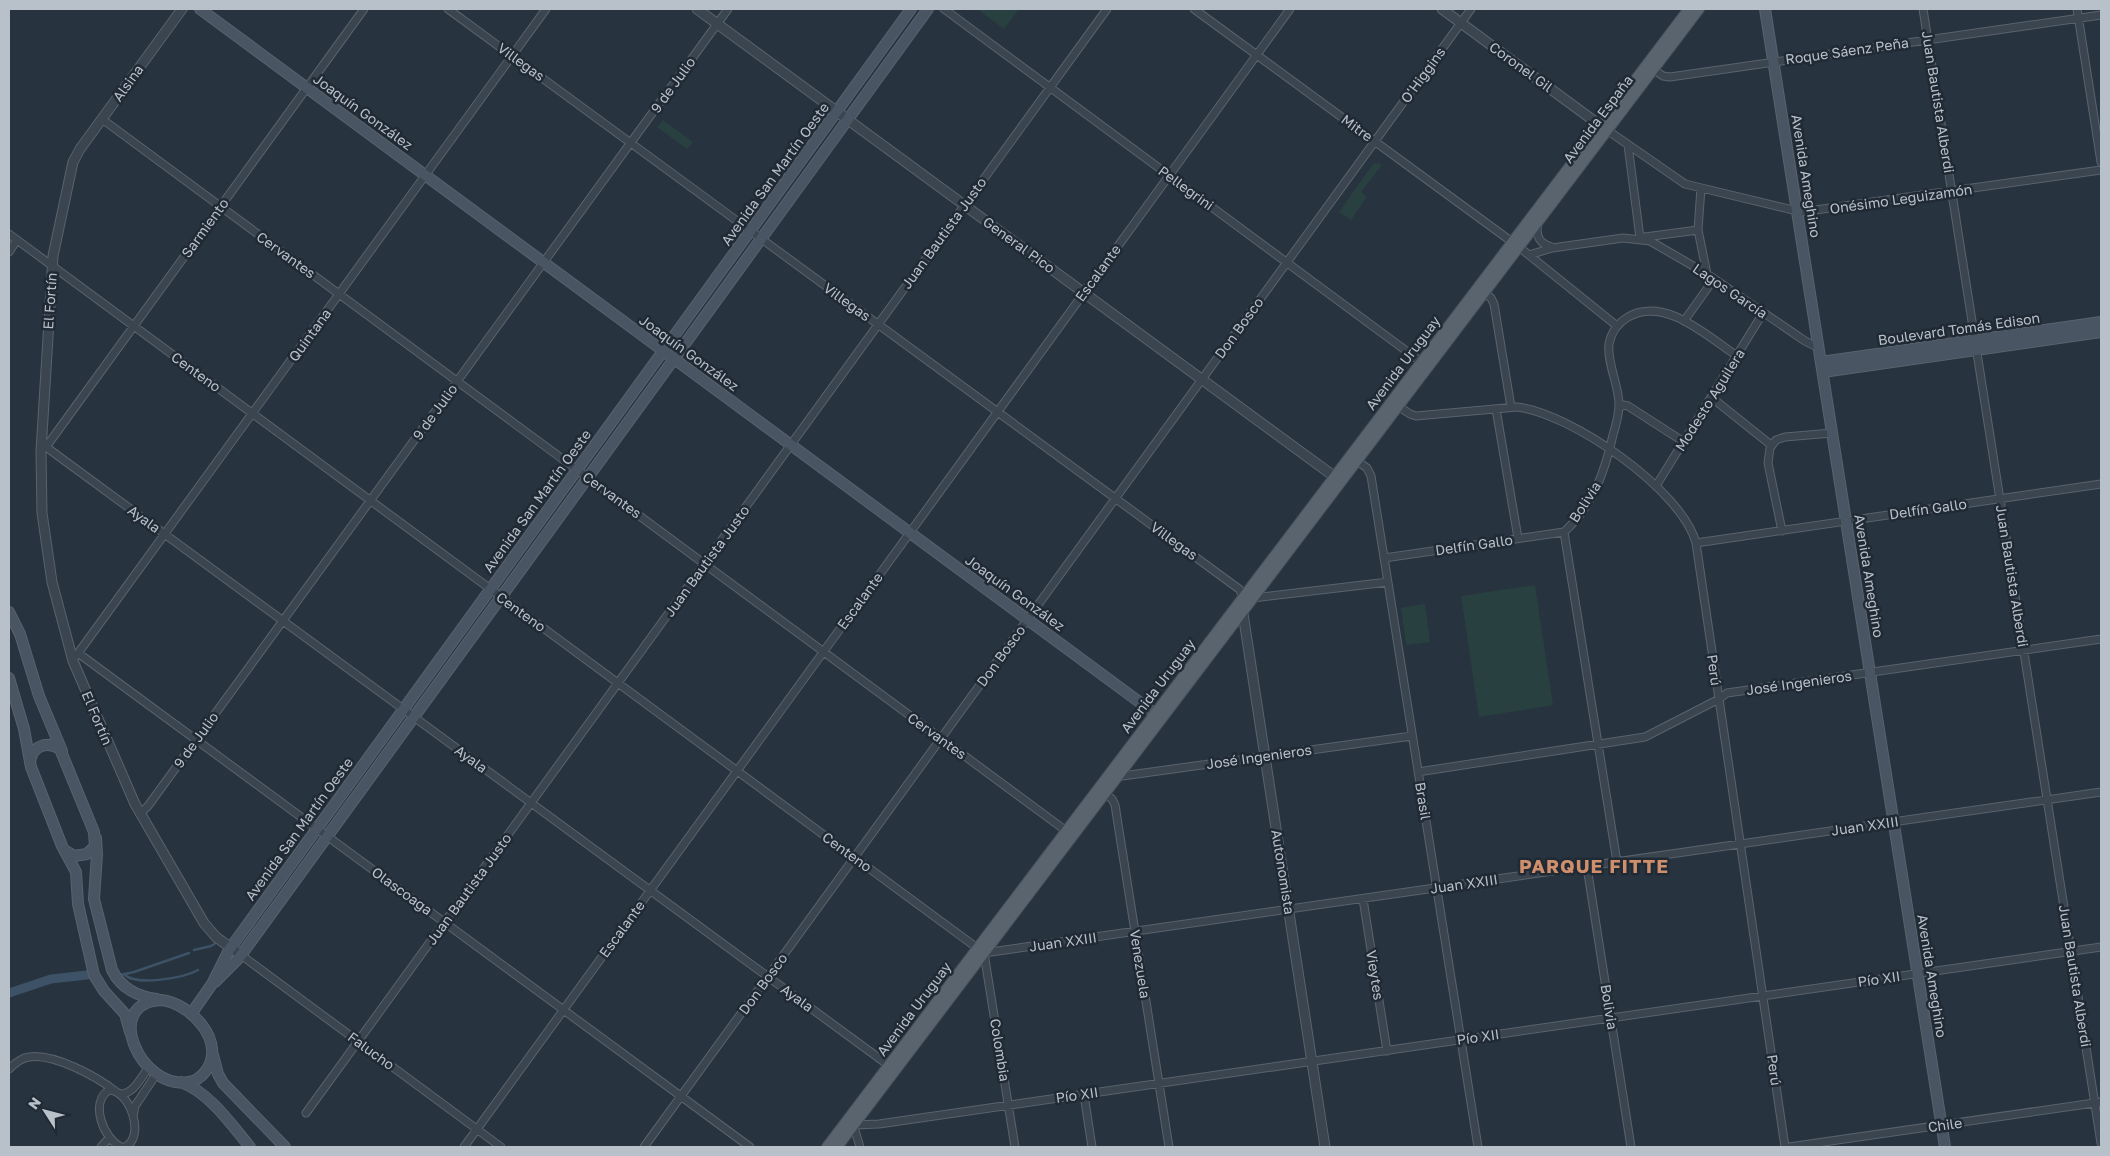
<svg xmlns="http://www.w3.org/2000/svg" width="2110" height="1156" font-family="'Golos Text',sans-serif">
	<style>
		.green { fill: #294040 }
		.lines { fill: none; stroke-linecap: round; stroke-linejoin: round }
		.stream { stroke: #3e5267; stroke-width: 2.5 }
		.canal { stroke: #3e5267; stroke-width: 9 }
		.minor-casing { stroke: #59636d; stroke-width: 9 }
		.tertiary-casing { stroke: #59636d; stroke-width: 11 }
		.secondary-casing { stroke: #59636d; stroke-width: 12 }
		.primary-casing { stroke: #454e59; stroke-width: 12 }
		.minor { stroke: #3b454f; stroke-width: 7 }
		.tertiary { stroke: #3b454f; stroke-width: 9 }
		.secondary { stroke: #495562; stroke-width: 10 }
		.primary { stroke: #59646f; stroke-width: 10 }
		.labels { text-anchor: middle; stroke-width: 5; stroke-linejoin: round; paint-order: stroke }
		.street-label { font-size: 14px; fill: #b8c0ca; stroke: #202a35 }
		.district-label { font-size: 19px; font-weight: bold; letter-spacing: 1px; fill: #d08f6c; stroke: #202a35 }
	</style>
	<rect width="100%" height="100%" fill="#27333f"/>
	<path class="green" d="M977 9H1019L1004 29Z
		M663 120 693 142 687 149 657 127Z
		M1379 163 1382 165 1361 192 1367 197 1351 220 1339 212 1373 164Z
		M1535 585 1553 705 1479 717 1461 596Z
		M1425 604 1430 642 1406 645 1401 608Z"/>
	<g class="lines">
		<path class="stream" d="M194 950 211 946 219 941
			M120 975 134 972 189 953
			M125 975C137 986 184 978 198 970"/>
		<path class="canal" d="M9 993 51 979 87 975"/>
		<g class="minor-casing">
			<path id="minor" d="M448 9 1239 589 1245 599 1388 582
				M944 9 1424 364
				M1194 9 1519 247 1617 326
				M1923 9 2101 1143
				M2077 9 2101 162
				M1653 69 1663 76 1670 77 2101 15
				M102 119 1069 833
				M1607 130 1685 184 1801 212 2101 170
				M1628 145 1640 238
				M1701 188 1698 230 1707 274
				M1538 224C1535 236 1540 244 1552 247
				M9 234 984 953 2101 792
				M1645 237 1698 230
				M9 252 17 240
				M1529 255 1552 248 1623 238 1650 241 1707 274 1805 341 1819 348
				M1484 293 1491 298 1494 304 1511 407
				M1684 321 1714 279
				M1711 397 1771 445
				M1398 406 1410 414 1416 416 1517 407C1571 413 1682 490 1696 543L1785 1147
				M1619 408 1623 405 1628 406 1684 442
				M1496 409 1518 538
				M46 447 891 1067
				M46 447 364 9
				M1357 461 1367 468 1371 476 1478 1147
				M1656 486 1763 313
				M1782 531 1768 463 1770 448 1776 440 1785 437 1832 433
				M1564 532C1593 506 1605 471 1613 435 1616 425 1619 415 1619 405 1619 385 1607 364 1609 344 1611 333 1618 323 1628 317 1665 296 1707 336 1737 356
				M1564 532 1617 862
				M1696 543 2101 484
				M1384 558 1564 532
				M78 653 750 1147
				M76 656 546 9
				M1418 772 1645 737 1719 699 1727 693 2101 639
				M1115 777 1412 736
				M1103 792 1112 799 1115 805 1169 1147
				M140 814 148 806 728 9
				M1587 867 1631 1147
				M1363 899 1387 1051
				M984 953 1015 1147
				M241 955 501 1147
				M9 1069C15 1063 21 1058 29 1057 53 1053 96 1076 115 1091
				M120 1094C134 1094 141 1077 149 1067
				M1084 1095 1092 1147
				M306 1113 1107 9
				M133 1116 135 1106 157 1073
				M853 1124 860 1147
				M854 1125 879 1124 2101 947
				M101 1147 109 1138
				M121 1147C104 1139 89 1103 109 1090 130 1090 146 1137 125 1147
				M464 1147 1290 9
				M644 1147 1471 9
				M1789 1147 2101 1102"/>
		</g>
		<g class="tertiary-casing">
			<path id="tertiary" d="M182 9 80 149 73 162 53 256 41 451 42 513 52 582 73 661 135 804 204 923 216 937 241 955
				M697 9 1339 480
				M1442 9 1605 129
				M1242 607 1325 1147"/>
		</g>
		<g class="secondary-casing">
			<path id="secondary" d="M200 9 1161 718
				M1765 9 1945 1147
				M1821 362 2101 322
				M1823 372 2101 332
				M9 612 20 634 39 696 62 751
				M9 678 24 729 31 767 62 846 76 872 78 904 94 975 104 991 125 1014 130 1032
				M30 763C31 747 46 740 60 749L94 832 95 846 87 854 74 856 64 850
				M96 838 97 854 94 899 112 970C121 988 138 997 157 999
				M215 982 239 958 928 9
				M161 1000C191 1003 228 1043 205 1072 201 1077 196 1081 189 1082 141 1091 101 1003 161 1000Z
				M191 1014 212 984 229 950 911 9
				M213 1055 218 1074 223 1083 285 1147
				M181 1082C211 1094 230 1123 250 1147"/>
		</g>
		<g class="primary-casing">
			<path id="primary" d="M827 1147 1689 9
				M837 1147 1699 9"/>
		</g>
		<use href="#minor" class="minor"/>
		<use href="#tertiary" class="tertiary"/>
		<use href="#secondary" class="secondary"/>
		<use href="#primary" class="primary"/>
	</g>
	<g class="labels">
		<g class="street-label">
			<text transform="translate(1847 51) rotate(-8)" y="5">Roque Sáenz Peña</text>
			<text transform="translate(521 62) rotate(36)" y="5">Villegas</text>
			<text transform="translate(1521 67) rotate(36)" y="5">Coronel Gil</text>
			<text transform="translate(1423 75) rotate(-54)" y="5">O'Higgins</text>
			<text transform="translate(128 83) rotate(-54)" y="5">Alsina</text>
			<text transform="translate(673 85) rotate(-54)" y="5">9 de Julio</text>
			<text transform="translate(1938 102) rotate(81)" y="5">Juan Bautista Alberdi</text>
			<text transform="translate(363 112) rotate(36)" y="5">Joaquín González</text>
			<text transform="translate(1598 119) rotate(-53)" y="5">Avenida España</text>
			<text transform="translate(1357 128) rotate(36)" y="5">Mitre</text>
			<text transform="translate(775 174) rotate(-54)" y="5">Avenida San Martín Oeste</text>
			<text transform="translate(1806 176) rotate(81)" y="5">Avenida Ameghino</text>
			<text transform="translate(1186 188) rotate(36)" y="5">Pellegrini</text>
			<text transform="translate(1901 199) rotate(-8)" y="5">Onésimo Leguizamón</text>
			<text transform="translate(205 228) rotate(-54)" y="5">Sarmiento</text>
			<text transform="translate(944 233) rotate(-54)" y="5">Juan Bautista Justo</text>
			<text transform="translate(1019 245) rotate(36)" y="5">General Pico</text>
			<text transform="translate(286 255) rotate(36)" y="5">Cervantes</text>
			<text transform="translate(1098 273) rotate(-54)" y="5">Escalante</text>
			<text transform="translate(1730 291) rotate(34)" y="5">Lagos García</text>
			<text transform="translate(50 301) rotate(-86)" y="5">El Fortín</text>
			<text transform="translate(847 302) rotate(36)" y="5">Villegas</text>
			<text transform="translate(1239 328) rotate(-54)" y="5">Don Bosco</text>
			<text transform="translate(1959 329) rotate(-8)" y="5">Boulevard Tomás Edison</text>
			<text transform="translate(310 335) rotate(-54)" y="5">Quintana</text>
			<text transform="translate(689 353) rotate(36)" y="5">Joaquín González</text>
			<text transform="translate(1403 363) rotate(-53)" y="5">Avenida Uruguay</text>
			<text transform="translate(196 372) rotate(36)" y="5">Centeno</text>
			<text transform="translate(1710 400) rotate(-58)" y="5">Modesto Aguilera</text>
			<text transform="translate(435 412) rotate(-54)" y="5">9 de Julio</text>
			<text transform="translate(612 495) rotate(36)" y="5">Cervantes</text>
			<text transform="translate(537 501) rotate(-54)" y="5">Avenida San Martín Oeste</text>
			<text transform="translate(1585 502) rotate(-57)" y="5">Bolivia</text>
			<text transform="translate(1928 509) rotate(-8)" y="5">Delfín Gallo</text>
			<text transform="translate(144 519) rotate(36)" y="5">Ayala</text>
			<text transform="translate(1174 541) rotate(36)" y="5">Villegas</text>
			<text transform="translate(1474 545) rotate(-8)" y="5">Delfín Gallo</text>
			<text transform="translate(707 561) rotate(-54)" y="5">Juan Bautista Justo</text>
			<text transform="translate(1869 576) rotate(81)" y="5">Avenida Ameghino</text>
			<text transform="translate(2012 576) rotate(81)" y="5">Juan Bautista Alberdi</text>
			<text transform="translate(1015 593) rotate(36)" y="5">Joaquín González</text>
			<text transform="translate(860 601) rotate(-54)" y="5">Escalante</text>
			<text transform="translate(521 612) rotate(36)" y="5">Centeno</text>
			<text transform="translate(1001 656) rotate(-54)" y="5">Don Bosco</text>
			<text transform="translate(1714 670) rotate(82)" y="5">Perú</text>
			<text transform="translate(1799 683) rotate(-8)" y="5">José Ingenieros</text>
			<text transform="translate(1158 686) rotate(-53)" y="5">Avenida Uruguay</text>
			<text transform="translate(97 718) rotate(67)" y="5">El Fortín</text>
			<text transform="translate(937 736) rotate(36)" y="5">Cervantes</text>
			<text transform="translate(196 740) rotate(-54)" y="5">9 de Julio</text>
			<text transform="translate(1259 757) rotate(-8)" y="5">José Ingenieros</text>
			<text transform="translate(471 759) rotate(36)" y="5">Ayala</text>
			<text transform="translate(1423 801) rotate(81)" y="5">Brasil</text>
			<text transform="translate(1865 826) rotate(-8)" y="5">Juan XXIII</text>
			<text transform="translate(299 829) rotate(-54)" y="5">Avenida San Martín Oeste</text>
			<text transform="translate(847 852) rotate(36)" y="5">Centeno</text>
			<text transform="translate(1283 872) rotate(81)" y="5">Autonomista</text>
			<text transform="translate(1464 884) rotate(-8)" y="5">Juan XXIII</text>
			<text transform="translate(469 889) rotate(-54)" y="5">Juan Bautista Justo</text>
			<text transform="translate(402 891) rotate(36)" y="5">Olascoaga</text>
			<text transform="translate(622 929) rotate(-54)" y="5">Escalante</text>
			<text transform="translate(1063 942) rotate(-8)" y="5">Juan XXIII</text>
			<text transform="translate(1140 964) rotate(81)" y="5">Venezuela</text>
			<text transform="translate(1375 975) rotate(81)" y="5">Vieytes</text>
			<text transform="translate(1932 976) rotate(81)" y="5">Avenida Ameghino</text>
			<text transform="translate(2075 976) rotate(81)" y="5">Juan Bautista Alberdi</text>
			<text transform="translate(1879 979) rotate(-8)" y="5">Pío XII</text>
			<text transform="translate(763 984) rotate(-54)" y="5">Don Bosco</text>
			<text transform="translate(797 998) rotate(36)" y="5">Ayala</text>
			<text transform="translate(1609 1007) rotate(81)" y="5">Bolivia</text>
			<text transform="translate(914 1009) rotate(-53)" y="5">Avenida Uruguay</text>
			<text transform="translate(1478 1037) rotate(-8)" y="5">Pío XII</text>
			<text transform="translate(1000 1050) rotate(81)" y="5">Colombia</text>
			<text transform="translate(371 1051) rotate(36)" y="5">Falucho</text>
			<text transform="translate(1774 1070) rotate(82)" y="5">Perú</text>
			<text transform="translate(1077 1095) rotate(-8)" y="5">Pío XII</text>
			<text transform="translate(1945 1125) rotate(-8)" y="5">Chile</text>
		</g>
		<g class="district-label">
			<text x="1594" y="873">PARQUE FITTE</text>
		</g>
	</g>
	<rect width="2110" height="1156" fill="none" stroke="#b8c0ca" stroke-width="20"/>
	<g transform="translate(45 1111) rotate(306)" stroke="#202a35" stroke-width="4" paint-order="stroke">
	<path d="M0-4L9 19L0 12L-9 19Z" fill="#b8c0ca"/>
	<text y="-8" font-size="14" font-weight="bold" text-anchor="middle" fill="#b8c0ca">N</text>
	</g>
</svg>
